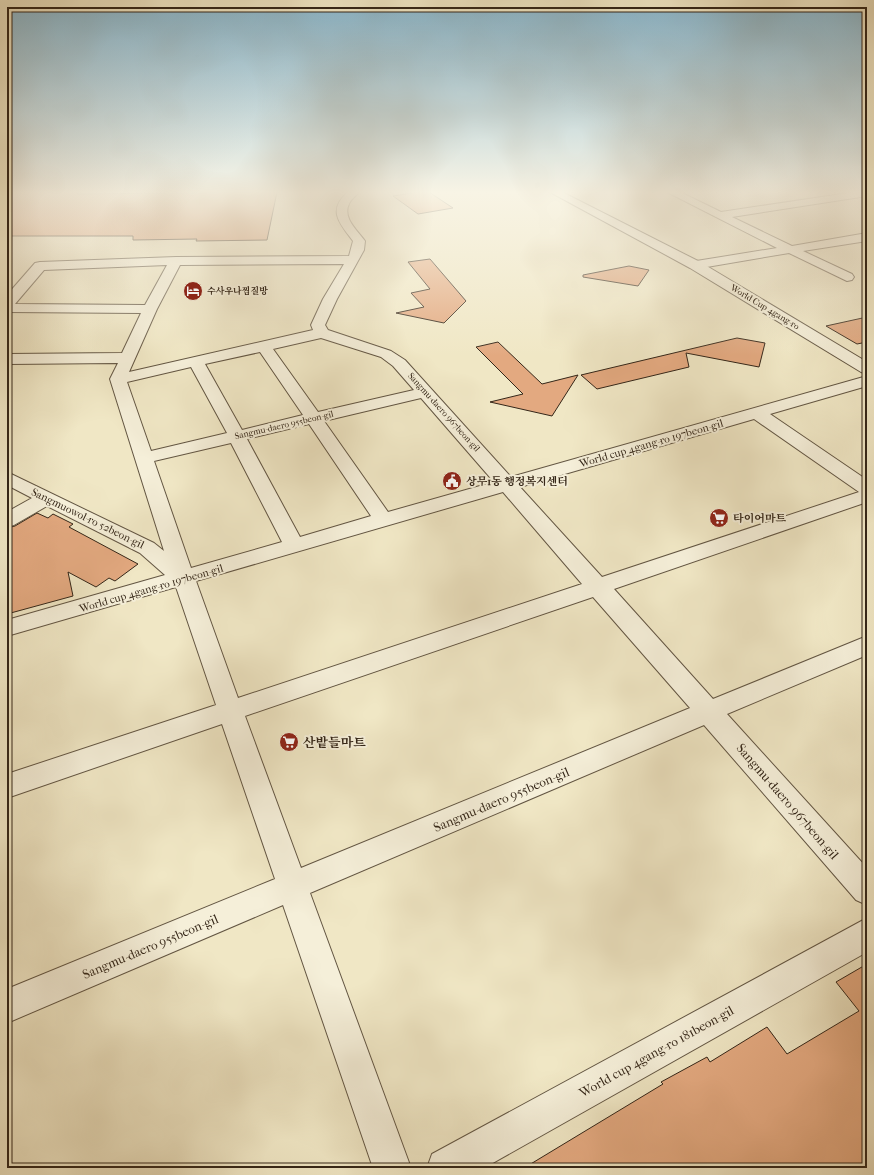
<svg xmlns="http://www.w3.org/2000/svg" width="874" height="1175" font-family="'IM FELL French Canon','Noto Serif KR',serif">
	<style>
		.building { fill: #e3a980; stroke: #342618 }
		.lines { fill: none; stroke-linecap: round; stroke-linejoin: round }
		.minor-casing { stroke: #635643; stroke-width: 2 }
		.tertiary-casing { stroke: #635643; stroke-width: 2 }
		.minor { fill: #f5efd9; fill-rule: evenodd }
		.tertiary { fill: #f5efd9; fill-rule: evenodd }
		.labels { text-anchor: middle; stroke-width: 4; stroke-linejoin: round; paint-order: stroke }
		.far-poi-label { font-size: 9px; font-weight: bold; fill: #342618; stroke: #f5efd9; text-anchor: start }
		.far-street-label { font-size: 9px; fill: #342618; stroke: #f5efd9 }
		.street-label { font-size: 11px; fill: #342618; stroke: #f5efd9 }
		.poi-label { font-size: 11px; font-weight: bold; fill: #342618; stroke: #f5efd9; text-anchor: start }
		.near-poi-label { font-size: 13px; font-weight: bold; fill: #342618; stroke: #f5efd9; text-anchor: start }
		.near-street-label { font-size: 13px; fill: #342618; stroke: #f5efd9 }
	</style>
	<rect width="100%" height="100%" fill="#f0e7c5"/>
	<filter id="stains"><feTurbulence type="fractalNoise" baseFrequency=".005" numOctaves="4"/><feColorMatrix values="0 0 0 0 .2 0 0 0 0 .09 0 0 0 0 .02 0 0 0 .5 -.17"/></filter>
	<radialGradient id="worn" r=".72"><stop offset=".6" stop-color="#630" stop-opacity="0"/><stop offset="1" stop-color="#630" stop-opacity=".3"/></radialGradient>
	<path class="building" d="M7 192H79L77 194 277 192 267 240 196 241 197 239 133 240V236H7Z
		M418 192H429L453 208 418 214 393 196Z
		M430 259 466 301 444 323 396 313 424 307 411 293 430 289 408 262Z
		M629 266 649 270 638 286 583 277V275Z
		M867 317V342L857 344 826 326Z
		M737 338 765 343 759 367 686 353 689 367 597 389 581 375Z
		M498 342 542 384 578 375 552 416 490 402 523 394 476 347Z
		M37 513 48 518 53 514 73 524 69 527 138 564 115 581 109 578 96 587 68 572 73 596 7 614V528L15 526Z
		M867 964V1168H524L663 1084 661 1082 707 1057 710 1062 767 1027 787 1054 859 1011 836 982Z"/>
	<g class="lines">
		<g class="minor-casing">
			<path id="minor" d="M348 192H359C356 196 351 199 349 204 342 218 358 231 365 241L364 250 337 299 325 325 328 330 391 351 405 360 511 477 867 376V386L770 414 867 480V502L614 589 713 699 867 636V655L727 714 867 868V905L856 900 704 725 310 893 411 1168H373L283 905 7 1023V989L275 879 222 724 7 798V774L216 705 176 587 7 636V620L165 575 140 553 47 506 14 525 7 527V512L32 498 7 485V472L154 543 164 551 110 379 118 363 7 364V354L122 353 141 313 7 312V295L35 263 40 262 176 257 349 256 353 241C339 223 327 210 348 192ZM344 264 323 299 311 325 313 330 129 372 157 309 180 265ZM167 265 145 305 15 304 44 270ZM321 338 381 357 393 366 414 390 318 412 273 349ZM260 352 303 415 242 430 205 364ZM191 367 227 433 151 451 127 382ZM421 398 494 482 388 512 324 421ZM754 419 859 492 602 577 520 487ZM309 424 371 516 300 537 247 439ZM231 443 282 542 191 568 154 461ZM503 492 582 584 238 698 196 581ZM593 597 690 708 301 868 245 716Z
				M667 192H680L721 212 855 192H867V196L732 217 792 246 867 233V241L803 251 852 274 854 277 852 280 847 281 789 253 695 269 689 265 690 262 777 248Z
				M867 918V952L484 1168H427L432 1154Z"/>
		</g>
		<g class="tertiary-casing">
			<path id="tertiary" d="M550 192H562L700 262 867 362V374L861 372 690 268Z"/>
		</g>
		<use href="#minor" class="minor"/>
		<use href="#tertiary" class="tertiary"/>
	</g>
	<linearGradient id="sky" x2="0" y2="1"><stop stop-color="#89b9d1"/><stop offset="0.54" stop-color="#f8f4e5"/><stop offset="1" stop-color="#f8f4e5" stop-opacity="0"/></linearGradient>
	<rect width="874" height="356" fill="url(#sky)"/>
	<defs>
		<g id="hotel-disc" transform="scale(1)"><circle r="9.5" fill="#8f2418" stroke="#f5efd9"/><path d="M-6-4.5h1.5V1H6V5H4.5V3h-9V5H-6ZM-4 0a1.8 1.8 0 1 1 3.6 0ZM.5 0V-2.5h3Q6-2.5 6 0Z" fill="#fff"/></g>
		<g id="civic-disc" transform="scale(1)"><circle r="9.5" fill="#8f2418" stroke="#f5efd9"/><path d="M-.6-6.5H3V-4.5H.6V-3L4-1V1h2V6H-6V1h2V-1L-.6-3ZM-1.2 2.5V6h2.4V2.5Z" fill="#fff"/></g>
		<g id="supermarket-disc" transform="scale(1)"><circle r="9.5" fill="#8f2418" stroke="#f5efd9"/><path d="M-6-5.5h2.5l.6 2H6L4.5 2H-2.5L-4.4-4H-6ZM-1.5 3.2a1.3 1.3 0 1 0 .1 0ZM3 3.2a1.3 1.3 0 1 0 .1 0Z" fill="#fff"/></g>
	</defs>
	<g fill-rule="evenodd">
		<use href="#hotel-disc" x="193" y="291"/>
		<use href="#civic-disc" x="452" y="481"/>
		<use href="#supermarket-disc" x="719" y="518"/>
		<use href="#supermarket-disc" x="289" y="742"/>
	</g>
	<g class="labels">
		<g class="far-poi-label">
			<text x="207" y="294">수사우나찜질방</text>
		</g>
		<g class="far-street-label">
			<text transform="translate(765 307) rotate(31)" y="3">World Cup 4gang-ro</text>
			<text transform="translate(444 412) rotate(48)" y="3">Sangmu-daero 967beon-gil</text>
			<text transform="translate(284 425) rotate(-13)" y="3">Sangmu-daero 955beon-gil</text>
		</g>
		<g class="street-label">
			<text transform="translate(651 443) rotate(-16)" y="4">World cup 4gang-ro 197beon-gil</text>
			<text transform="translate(88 518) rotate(26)" y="4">Sangmuowol-ro 52beon-gil</text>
			<text transform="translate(151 588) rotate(-16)" y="4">World cup 4gang-ro 197beon-gil</text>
		</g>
		<g class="poi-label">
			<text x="466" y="485">상무1동 행정복지센터</text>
			<text x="733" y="522">타이어마트</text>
		</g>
		<g class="near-poi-label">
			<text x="303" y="747">산밭들마트</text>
		</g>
		<g class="near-street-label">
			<text transform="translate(501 799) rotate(-23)" y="5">Sangmu-daero 955beon-gil</text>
			<text transform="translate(788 801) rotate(49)" y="5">Sangmu-daero 967beon-gil</text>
			<text transform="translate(150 946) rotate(-23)" y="5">Sangmu-daero 955beon-gil</text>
			<text transform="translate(656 1051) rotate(-29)" y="5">World cup 4gang-ro 181beon-gil</text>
		</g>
	</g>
	<rect width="874" height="1175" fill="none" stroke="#f0e7c5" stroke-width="24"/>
	<rect x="8" y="8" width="858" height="1159" fill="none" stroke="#342618" stroke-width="2"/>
	<rect x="12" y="12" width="850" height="1151" fill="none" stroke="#342618"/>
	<rect width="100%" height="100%" filter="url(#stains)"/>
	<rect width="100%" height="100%" fill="url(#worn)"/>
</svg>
